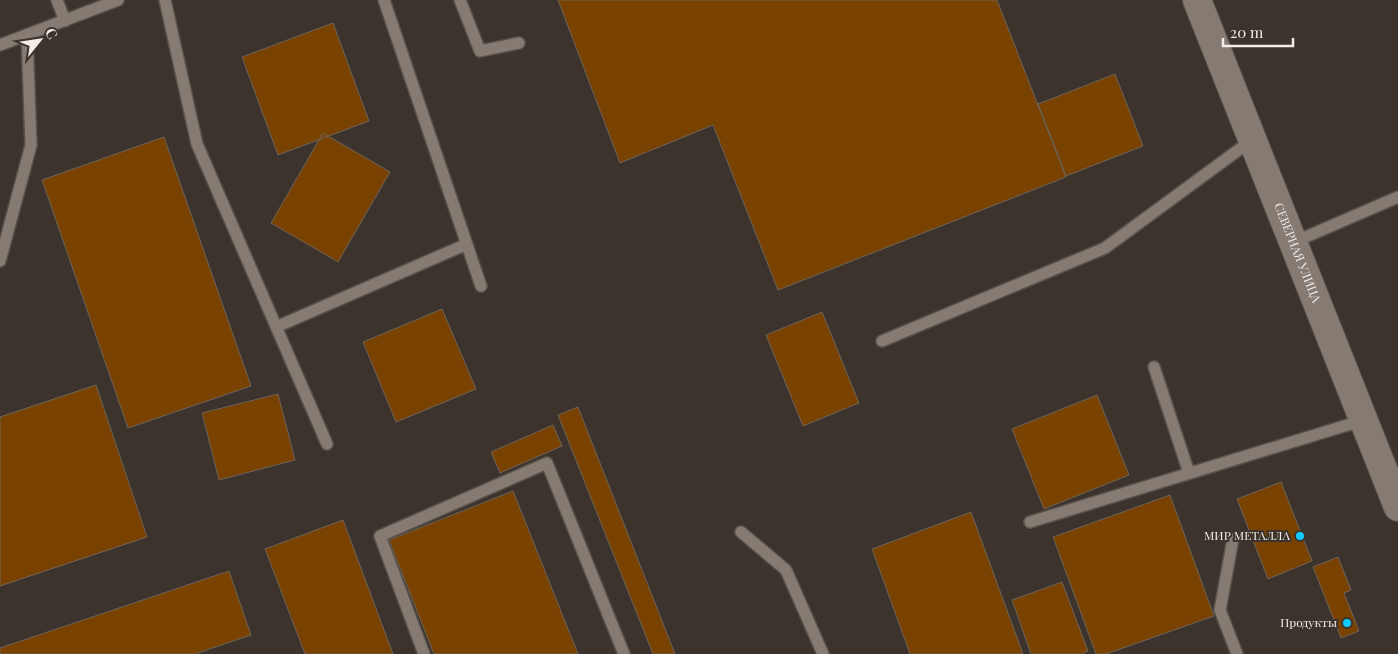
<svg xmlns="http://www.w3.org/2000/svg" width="1398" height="654" font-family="'Playfair Display',serif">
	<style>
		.building { fill: #794200; stroke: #6d645c }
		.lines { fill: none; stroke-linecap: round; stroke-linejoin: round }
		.service-casing { stroke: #58524b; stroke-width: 14 }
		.secondary-casing { stroke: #58524b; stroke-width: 30 }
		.service { stroke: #857b73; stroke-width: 11 }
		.secondary { stroke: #857b73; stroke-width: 28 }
		.poi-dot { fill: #0fcafa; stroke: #3c332c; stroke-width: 2 }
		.labels { text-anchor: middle; stroke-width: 4; stroke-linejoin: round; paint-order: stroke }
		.street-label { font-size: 12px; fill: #f3ede9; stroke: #3c332c }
		.poi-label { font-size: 12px; fill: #f3ede9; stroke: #3c332c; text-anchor: end }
	</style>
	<rect width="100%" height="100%" fill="#3c332c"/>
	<path class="building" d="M558 0H997L1066 177 778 290 713 125 620 163Z
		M333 23 369 121 278 155 242 57Z
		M1115 74 1143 146 1066 176 1038 104Z
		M323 133 390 172 338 262 271 223Z
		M164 137 251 386 128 428 42 180Z
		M442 309 476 389 396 422 363 342Z
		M822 312 859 403 803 426 766 335Z
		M96 385 147 537 0 586V417Z
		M278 394 295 460 219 480 202 413Z
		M1097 395 1129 475 1044 509 1012 429Z
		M578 407 675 654H653L558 415Z
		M553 425 562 446 500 473 491 452Z
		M1281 482 1312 561 1268 579 1237 499Z
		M513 491 578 654H434L389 540Z
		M1170 495 1214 616 1106 654H1096L1053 537Z
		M971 512 1023 654H910L872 549Z
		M343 520 393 654H305L265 549Z
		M1338 557 1351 590 1344 593 1359 631 1341 638 1313 567Z
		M229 571 251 635 195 654H0V648Z
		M1062 582 1088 651 1081 654H1031L1012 600Z"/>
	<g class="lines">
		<g class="service-casing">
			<path id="service" d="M57 0 65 21
				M165 0 197 144 327 444
				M384 0 481 286
				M460 0 480 51 519 43
				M0 45 118 0
				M1294 242 1398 197
				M0 261 31 145 27 35
				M276 327 467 244
				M882 341 1105 248 1252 140
				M1154 367 1189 473
				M1030 522 1364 420
				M741 532 786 570 823 654
				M1233 539 1220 610 1237 654
				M424 654 380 536 547 463 624 654"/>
		</g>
		<g class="secondary-casing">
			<g id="secondary">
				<path id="s1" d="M1197 0 1398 507"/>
			</g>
		</g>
		<use href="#service" class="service"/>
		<use href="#secondary" class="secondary"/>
	</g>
	<g class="poi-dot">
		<circle cx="1300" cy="536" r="5"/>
		<circle cx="1347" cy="623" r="5"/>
	</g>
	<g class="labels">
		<g class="street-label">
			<text dy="4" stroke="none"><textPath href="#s1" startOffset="272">СЕВЕРНАЯ УЛИЦА</textPath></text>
		</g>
		<g class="poi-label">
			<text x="1290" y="540">МИР МЕТАЛЛА</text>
			<text x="1337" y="627">Продукты</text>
		</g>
	</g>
	<g transform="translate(40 40) rotate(60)" stroke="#3c332c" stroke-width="4" paint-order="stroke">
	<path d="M0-4L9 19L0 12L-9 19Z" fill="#f3ede9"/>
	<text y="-8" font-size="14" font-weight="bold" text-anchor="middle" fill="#f3ede9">С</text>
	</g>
	<path d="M1223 38v8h70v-8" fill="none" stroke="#f3ede9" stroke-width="2.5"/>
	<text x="1230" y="38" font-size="15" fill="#f3ede9" stroke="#3c332c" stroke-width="4" paint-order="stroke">20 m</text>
</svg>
